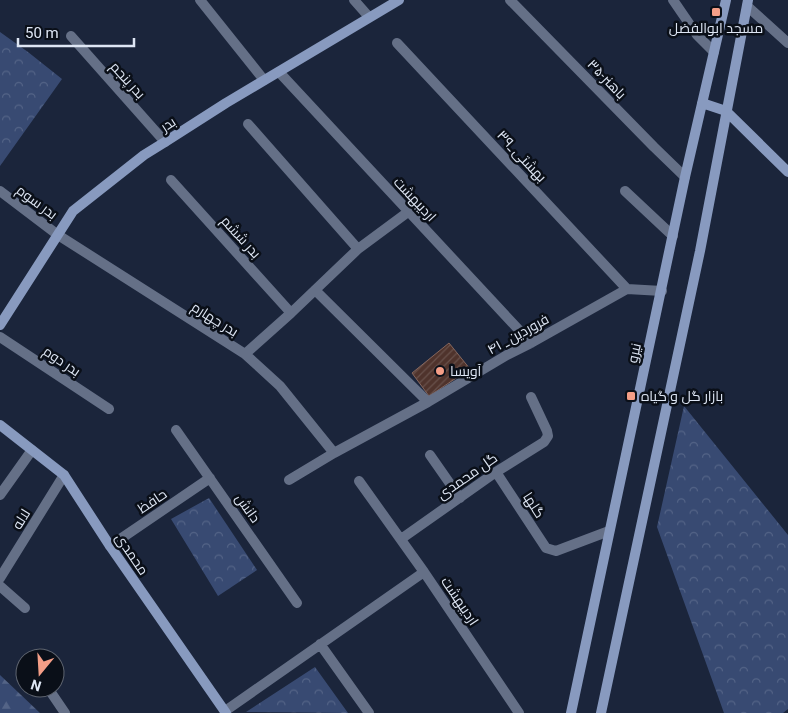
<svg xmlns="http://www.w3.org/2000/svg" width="788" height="713" font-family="Roboto,Cairo,sans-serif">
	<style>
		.forest { fill: url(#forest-firs) }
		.park { fill: url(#park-crowns) }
		.building { fill: url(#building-hatch); stroke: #85665d }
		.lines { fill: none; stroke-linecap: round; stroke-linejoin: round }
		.street { stroke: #657087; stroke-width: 10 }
		.secondary { stroke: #889abf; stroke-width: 10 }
		.poi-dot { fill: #f49e87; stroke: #0a0f18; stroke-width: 2 }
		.labels { text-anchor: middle; stroke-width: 5; stroke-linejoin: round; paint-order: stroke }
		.poi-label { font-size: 14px; fill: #dee6f4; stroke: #0a0f18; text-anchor: start }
		.street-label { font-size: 14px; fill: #dee6f4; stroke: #0a0f18 }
	</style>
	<defs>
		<pattern id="forest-firs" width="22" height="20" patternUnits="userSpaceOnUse" patternTransform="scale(1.25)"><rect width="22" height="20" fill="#384a72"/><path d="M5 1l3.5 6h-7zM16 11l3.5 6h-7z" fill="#546487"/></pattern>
		<pattern id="park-crowns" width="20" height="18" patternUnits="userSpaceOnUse" patternTransform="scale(1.25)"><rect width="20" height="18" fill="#384a72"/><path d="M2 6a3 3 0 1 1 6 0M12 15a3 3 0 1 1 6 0" fill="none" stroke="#546487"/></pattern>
		<pattern id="building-hatch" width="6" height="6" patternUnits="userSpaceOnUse" patternTransform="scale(1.25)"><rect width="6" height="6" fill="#4f332c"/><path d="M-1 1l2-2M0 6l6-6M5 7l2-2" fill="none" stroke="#68514b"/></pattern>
	</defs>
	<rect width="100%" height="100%" fill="#1b253b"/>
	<path class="forest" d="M0 675 40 713H0Z"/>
	<path class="park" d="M0 32 28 52 62 79 0 166Z
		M684 406 788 535V709L783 713H724L657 527Z
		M209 498 257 570 218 596 171 519Z
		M315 667 348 713 246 712Z"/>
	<path class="building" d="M449 343 470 369 429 396 412 373Z"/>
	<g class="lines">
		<path class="street" d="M200 0 264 80
			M354 0 369 17
			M510 0 654 147 685 177
			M673 0 697 35 714 52
			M747 6 788 43
			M71 36 165 142
			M397 43 627 289
			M279 72 531 343
			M248 124 358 249
			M171 180 291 313
			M0 191 58 235 245 354 280 386 334 453
			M625 191 673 236
			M315 290 428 402
			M0 337 109 409
			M245 354 291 313 358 249 408 212
			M176 430 297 603
			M430 455 460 498
			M496 472 546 548 556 551 609 531
			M289 480 334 453 428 402 507 355 531 343 627 289 662 291
			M359 481 424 572 519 713
			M0 495 32 450
			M401 539 496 472 544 442 548 436 547 431 531 397
			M110 546 210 478
			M0 578 64 475
			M0 586 25 608
			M320 644 369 713
			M48 688 65 713
			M225 711 424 572"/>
		<path class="secondary" d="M702 103 726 111 788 172
			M0 325 73 211 144 155 165 142 226 103 399 0
			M0 425 64 475 110 546 226 713
			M571 713 685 177 726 0
			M601 713 700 251 748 0"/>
	</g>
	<g class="poi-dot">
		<rect x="711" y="7" width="10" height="10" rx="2.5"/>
		<circle cx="440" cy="371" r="5"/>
		<rect x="626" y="391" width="10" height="10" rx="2.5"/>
	</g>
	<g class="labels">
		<g class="poi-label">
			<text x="716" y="33" text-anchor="middle">مسجد ابوالفضل</text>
			<text x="450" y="376">آویسا</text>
			<text x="641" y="401">بازار گل و گیاه</text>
		</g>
		<g class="street-label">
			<text transform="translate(607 79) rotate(46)" y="5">۳۵-باهنر</text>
			<text transform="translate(128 80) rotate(48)" y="5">بدر پنجم</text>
			<text transform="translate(168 124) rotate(-33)" y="5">بدر</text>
			<text transform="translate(522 156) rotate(47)" y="5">۳۹_بهشتی</text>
			<text transform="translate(415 199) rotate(47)" y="5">اردیبهشت</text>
			<text transform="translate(37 202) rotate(37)" y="5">بدر سوم</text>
			<text transform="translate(241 237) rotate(48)" y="5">بدر ششم</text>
			<text transform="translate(215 319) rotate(32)" y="5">بدر چهارم</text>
			<text transform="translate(518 334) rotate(-29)" y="5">۴۱ _فروردین</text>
			<text transform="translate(634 353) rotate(-78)" y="5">نیرو</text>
			<text transform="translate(62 361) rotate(34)" y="5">بدر دوم</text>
			<text transform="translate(467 476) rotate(-35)" y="5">گل محمدی</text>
			<text transform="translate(152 501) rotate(-34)" y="5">حافظ</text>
			<text transform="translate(534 505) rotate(57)" y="5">گلها</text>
			<text transform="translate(248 508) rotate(55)" y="5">دانش</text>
			<text transform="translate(21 519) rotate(-58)" y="5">لاله</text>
			<text transform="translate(132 554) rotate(56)" y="5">محمدی</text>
			<text transform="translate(460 601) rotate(56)" y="5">اردیبهشت</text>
		</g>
	</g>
	<g transform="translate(40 673) rotate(198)"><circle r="24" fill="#0a0f18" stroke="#5f6570"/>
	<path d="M0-4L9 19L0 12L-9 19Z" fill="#f49e87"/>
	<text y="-8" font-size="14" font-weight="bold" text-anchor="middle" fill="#dee6f4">N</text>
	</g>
	<path d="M18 38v8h116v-8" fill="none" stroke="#dee6f4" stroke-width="2.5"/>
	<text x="25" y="38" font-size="15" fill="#dee6f4" stroke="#0a0f18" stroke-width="4" paint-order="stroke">50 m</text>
</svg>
